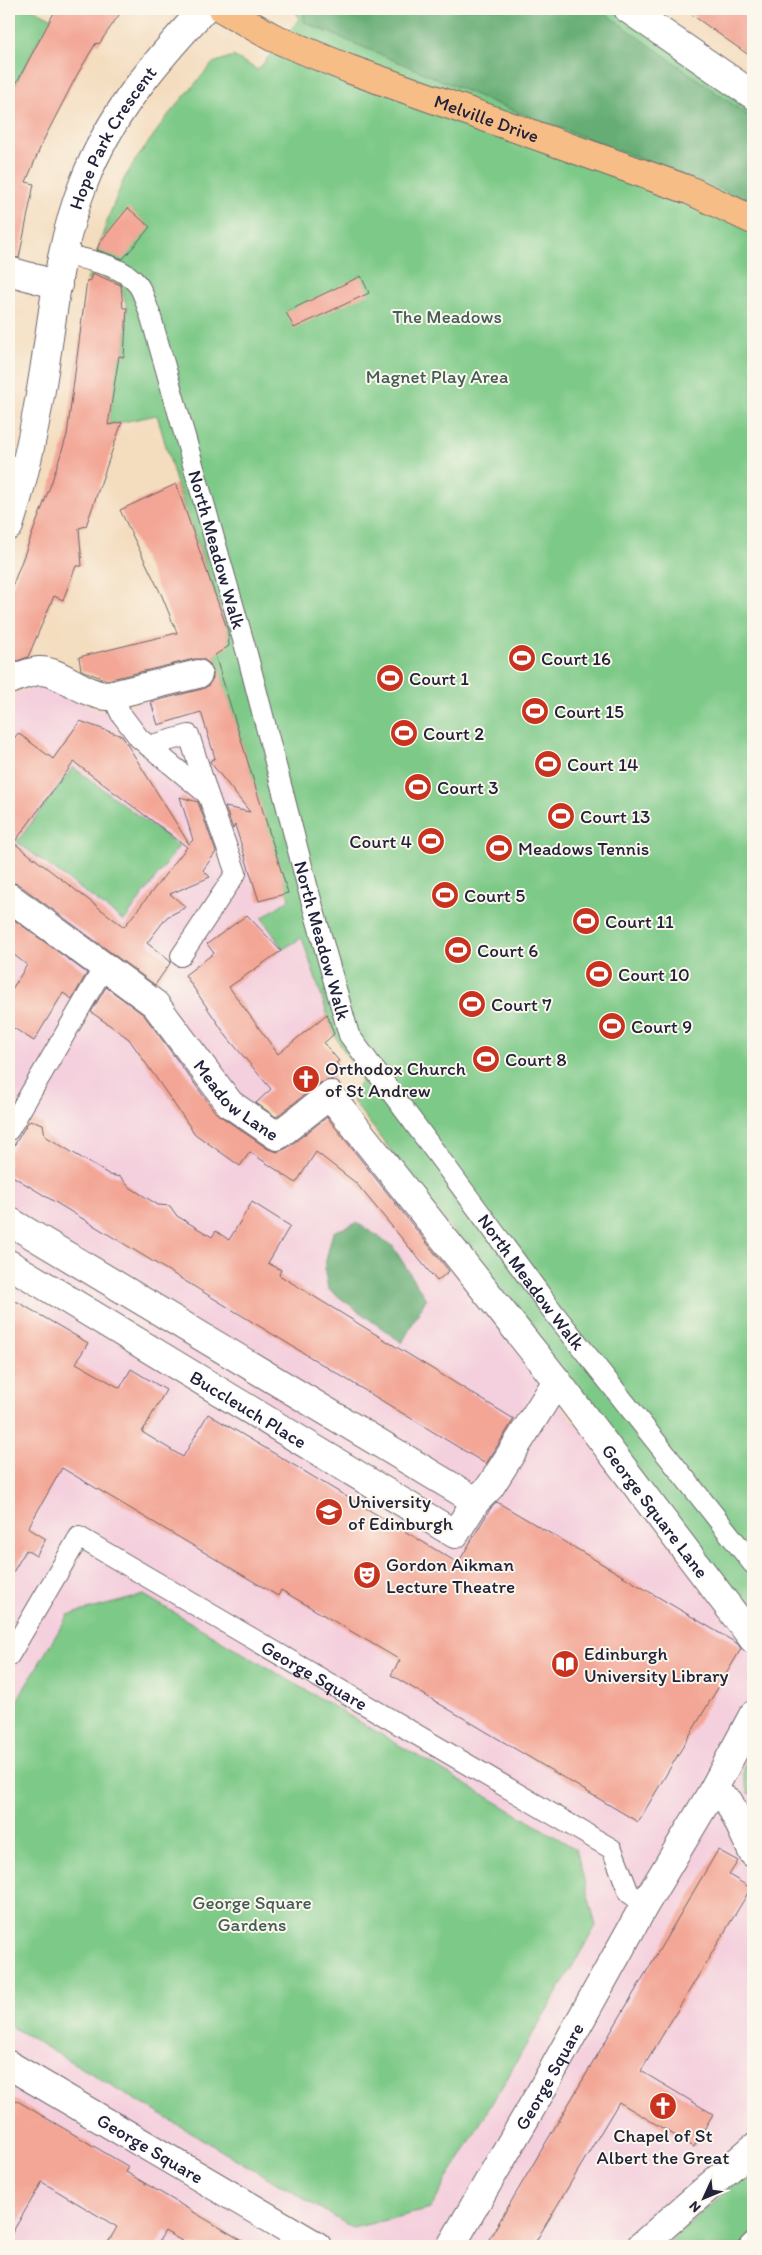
<svg xmlns="http://www.w3.org/2000/svg" width="762" height="2255" font-family="Itim,sans-serif">
	<style>
		.built { fill: #f4cfdd }
		.green { fill: #7dc987; stroke: #507661 }
		.forest { fill: #66ad74; stroke: #446858 }
		.building { fill: #f3a695; fill-rule: evenodd }
		.lines { fill: none; stroke-linecap: round; stroke-linejoin: round }
		.pedestrian-casing { stroke: #6c6369; stroke-width: 22 }
		.minor-casing { stroke: #6c6369; stroke-width: 30 }
		.tertiary-casing { stroke: #6c6369; stroke-width: 30 }
		.primary-casing { stroke: #6c6369; stroke-width: 30 }
		.pedestrian { stroke: #fff; stroke-width: 20 }
		.minor { stroke: #fff; stroke-width: 28 }
		.tertiary { stroke: #fff; stroke-width: 28 }
		.primary { stroke: #f6be86; stroke-width: 28 }
		.labels { text-anchor: middle; stroke-width: 4; stroke-linejoin: round; paint-order: stroke }
		.street-label { font-size: 19px; fill: #22223b; stroke: #fbf7ec }
		.park-label { font-size: 19px; fill: #425c56; stroke: #fbf7ec }
		.poi-label { font-size: 19px; fill: #22223b; stroke: #fbf7ec; text-anchor: start }
	</style>
	<rect width="100%" height="100%" fill="#fbf7ec"/>
	<filter id="ink" filterUnits="userSpaceOnUse"><feTurbulence type="fractalNoise" baseFrequency=".02" numOctaves="2"/><feDisplacementMap in="SourceGraphic" scale="10" xChannelSelector="R" yChannelSelector="G"/><feConvolveMatrix kernelMatrix="1 2 1 2 8 2 1 2 1" color-interpolation-filters="sRGB"/></filter>
	<filter id="wash" filterUnits="userSpaceOnUse"><feTurbulence type="fractalNoise" baseFrequency=".0096" numOctaves="4" result="noise"/><feDisplacementMap in="SourceGraphic" scale="20" xChannelSelector="R" yChannelSelector="G"/><feGaussianBlur stdDeviation="1.12" result="paint"/><feColorMatrix in="noise" values="0 0 0 0 0 0 0 0 0 0 0 0 0 0 0 0 0 1.4 0 .05"/><feComposite in="paint" operator="in"/></filter>
	<g filter="url(#wash)">
		<rect width="100%" height="100%" fill="#f4ddbf"/>
		<path class="built" d="M222 678 290 899 334 1034 235 1123 275 1155 329 1112 753 1649V1735L743 1766 749 1794 753 1792V2167L664 2246H9V696L37 687 48 685 76 698 98 711 109 712Z"/>
		<path class="green" d="M9 9H33L51 18 47 34 41 35 9 97Z
			M295 9H614L753 108V1622L349 1096 362 1081 334 1034 302 938 283 949 262 918 289 899 215 655 228 646V631L177 485 157 415 108 425 118 356H124L127 308 121 285 87 280 110 213 124 179 135 161 169 114 213 63 233 56 258 70 299 19Z
			M73 767 179 846 124 921 17 842Z
			M144 1595 576 1849 596 1926 430 2209 353 2228 9 2025V1714L68 1615Z
			M753 1752V1792L749 1794C743 1774 739 1769 753 1752Z
			M753 2167V2246H664Z"/>
		<path class="forest" d="M304 9H599L753 119V203L744 198 497 104 304 22Z
			M357 1223 392 1245 426 1299 402 1343 328 1289 324 1268 333 1232Z"/>
		<g id="blocks">
			<path class="building" d="M56 9H123L99 44 96 43 77 75 43 141 26 182 34 184 19 258 9 256V97Z
				M684 9H753V58L716 32Z
				M128 208 150 227 123 259 97 250 100 242Z
				M92 273 121 285 123 308H127L124 357 119 356 108 425 122 422 86 526 79 528 82 566H76L63 600 54 596 28 657 9 664V595L51 484 67 435 87 280 90 281Z
				M361 276 369 293 294 328 286 312Z
				M176 484 228 631 229 646 215 655 288 893 259 901 235 825 233 829 225 807 250 812 210 762V761L215 758 201 712 158 725 151 702 202 689 208 686 213 678V671L210 664 203 659H194L107 680 81 670 79 657 177 633 162 596 120 510Z
				M80 721 122 736 189 844 193 840 180 797 198 802 216 852 203 870 210 877 170 894 186 907 167 917 147 943 171 962 155 985 18 884 9 882V746L18 733 53 759ZM74 762 187 847 124 927 14 843Z
				M247 915 281 951 229 987 278 1054 327 1014 334 1034 324 1043 339 1061 336 1063 342 1070 331 1080 320 1083 276 1117 256 1103 271 1089 227 1037 185 975 214 953 207 944Z
				M9 916 87 973 72 999 63 993 34 1041 9 1025V994L27 965 9 951Z
				M106 987 144 1015 216 1113 268 1149 278 1152 287 1148 327 1117 449 1271 437 1281 356 1183 316 1152 296 1183 250 1152 240 1166 195 1134 129 1039 91 1012Z
				M34 1121 43 1124 45 1136 110 1175 121 1177 128 1186 158 1205 170 1206 177 1216 212 1237 216 1231 229 1240 252 1202 290 1226 268 1263 281 1270 279 1275 514 1419 486 1464 9 1174V1154L28 1122Z
				M16 1301 88 1343 76 1363 120 1388 131 1369 166 1390 142 1432 183 1457 208 1414 458 1563 490 1509 497 1502 738 1644 741 1649 638 1822 391 1675 400 1660 281 1590 278 1596 62 1468 28 1528 46 1539 36 1556 26 1550 9 1579V1313Z
				M718 1850 738 1861 729 1875 751 1888 641 2071 713 2114 694 2147 619 2102 533 2246H485Z
				M9 2096 129 2167 126 2172 251 2246H190L165 2231 156 2246H106L117 2227 42 2182 9 2238Z"/>
		</g>
	</g>
	<g filter="url(#ink)">
		<use href="#blocks" fill-opacity="0" stroke="#6c6369" stroke-width="1"/>
		<g class="lines">
			<g class="pedestrian-casing">
				<g id="pedestrian">
					<path id="s1" d="M62 254C86 260 122 264 138 285 144 293 146 305 150 314L246 650 308 889 349 1035 554 1313 753 1564"/>
					<path d="M112 695 121 714 139 738 208 795 236 873 181 956"/>
					<path d="M148 746 189 735 208 795"/>
					<path d="M9 1130 104 967"/>
					<path id="s2" d="M9 1656 79 1537 612 1849 629 1893 645 1904"/>
					<path d="M749 2246 753 2242"/>
				</g>
			</g>
			<g class="minor-casing">
				<g id="minor">
					<path d="M628 9 753 95"/>
					<path d="M9 271 58 285"/>
					<path d="M9 680C18 677 29 672 39 671 61 670 83 695 108 696L198 674"/>
					<path id="s3" d="M9 897 155 1004 230 1104 277 1136 330 1095 557 1381 753 1639"/>
					<path d="M9 1221 476 1501"/>
					<path id="s4" d="M9 1264 455 1534 476 1501 490 1487 557 1381"/>
					<path d="M712 1792 729 1802 753 1853"/>
					<path id="s5" d="M9 2065 317 2246"/>
					<path id="s6" d="M451 2246 540 2093 645 1904 712 1792 753 1715"/>
					<path d="M641 2246 753 2148"/>
				</g>
			</g>
			<g class="tertiary-casing">
				<g id="tertiary">
					<path id="s7" d="M9 526C25 476 36 423 44 371 54 307 60 242 84 182 110 114 156 61 204 9"/>
				</g>
			</g>
			<g class="primary-casing">
				<g id="primary">
					<path id="s8" d="M223 9 272 37 349 69 689 190 753 220"/>
				</g>
			</g>
			<use href="#pedestrian" class="pedestrian"/>
			<use href="#minor" class="minor"/>
			<use href="#tertiary" class="tertiary"/>
			<use href="#primary" class="primary"/>
		</g>
	</g>
	<defs>
		<g id="stadium-disc" transform="scale(1.4375)"><circle r="9.5" fill="#c8321e" stroke="#fbf7ec"/><path d="M0-5a6.5 5 0 1 0 0 10a6.5 5 0 1 0 0-10ZM-3.5-1.8h7v3.6h-7Z" fill="#fff"/></g>
		<g id="church-disc" transform="scale(1.4375)"><circle r="9.5" fill="#c8321e" stroke="#fbf7ec"/><path d="M-1.2-6h2.4v3.5h3.3v2.4h-3.3V6h-2.4V-.1h-3.3v-2.4h3.3Z" fill="#fff"/></g>
		<g id="university-disc" transform="scale(1.4375)"><circle r="9.5" fill="#c8321e" stroke="#fbf7ec"/><path d="M0-5L7-2L0 1L-7-2ZM-4 1L0 2.5L4 1V4Q0 6-4 4Z" fill="#fff"/></g>
		<g id="theatre-disc" transform="scale(1.4375)"><circle r="9.5" fill="#c8321e" stroke="#fbf7ec"/><path d="M-5-5.5Q0-4 5-5.5V0Q5 5 0 6Q-5 5-5 0ZM-3.3-2.5H-1v1.5H-3.3ZM1-2.5H3.3v1.5H1ZM-2.8 1Q0 5.5 2.8 1Z" fill="#fff"/></g>
		<g id="library-disc" transform="scale(1.4375)"><circle r="9.5" fill="#c8321e" stroke="#fbf7ec"/><path d="M-6-4Q-3-5.5-.7-3.5V5Q-3 3-6 4ZM6-4Q3-5.5 .7-3.5V5Q3 3 6 4Z" fill="#fff"/></g>
	</defs>
	<g fill-rule="evenodd">
		<use href="#stadium-disc" x="522" y="658"/>
		<use href="#stadium-disc" x="390" y="678"/>
		<use href="#stadium-disc" x="535" y="711"/>
		<use href="#stadium-disc" x="404" y="733"/>
		<use href="#stadium-disc" x="548" y="764"/>
		<use href="#stadium-disc" x="418" y="787"/>
		<use href="#stadium-disc" x="561" y="816"/>
		<use href="#stadium-disc" x="431" y="841"/>
		<use href="#stadium-disc" x="499" y="848"/>
		<use href="#stadium-disc" x="445" y="895"/>
		<use href="#stadium-disc" x="586" y="921"/>
		<use href="#stadium-disc" x="458" y="950"/>
		<use href="#stadium-disc" x="599" y="974"/>
		<use href="#stadium-disc" x="472" y="1004"/>
		<use href="#stadium-disc" x="612" y="1026"/>
		<use href="#stadium-disc" x="486" y="1059"/>
		<use href="#church-disc" x="306" y="1079"/>
		<use href="#university-disc" x="329" y="1512"/>
		<use href="#theatre-disc" x="367" y="1575"/>
		<use href="#library-disc" x="565" y="1664"/>
		<use href="#church-disc" x="663" y="2106"/>
	</g>
	<g class="labels">
		<g class="street-label">
			<text dy="7" stroke="none"><textPath href="#s8" startOffset="286">Melville Drive</textPath></text>
			<text dy="7" stroke="none"><textPath href="#s7" startOffset="405">Hope Park Crescent</textPath></text>
			<text dy="7" stroke="none"><textPath href="#s1" startOffset="360">North Meadow Walk</textPath></text>
			<text dy="7" stroke="none"><textPath href="#s1" startOffset="765">North Meadow Walk</textPath></text>
			<text dy="7" stroke="none"><textPath href="#s3" startOffset="308">Meadow Lane</textPath></text>
			<text dy="7" stroke="none"><textPath href="#s1" startOffset="1170">North Meadow Walk</textPath></text>
			<text dy="7" stroke="none"><textPath href="#s4" startOffset="280">Buccleuch Place</textPath></text>
			<text dy="7" stroke="none"><textPath href="#s3" startOffset="958">George Square Lane</textPath></text>
			<text dy="7" stroke="none"><textPath href="#s2" startOffset="411">George Square</textPath></text>
			<text dy="7" stroke="none"><textPath href="#s6" startOffset="196">George Square</textPath></text>
			<text dy="7" stroke="none"><textPath href="#s5" startOffset="164">George Square</textPath></text>
		</g>
		<g class="park-label">
			<text x="447" y="323">The Meadows</text>
			<text x="437" y="383">Magnet Play Area</text>
			<text x="252" y="1909">George Square<tspan x="252" dy="22">Gardens</tspan></text>
		</g>
		<g class="poi-label">
			<text x="541" y="665">Court 16</text>
			<text x="409" y="685">Court 1</text>
			<text x="554" y="718">Court 15</text>
			<text x="423" y="740">Court 2</text>
			<text x="567" y="771">Court 14</text>
			<text x="437" y="794">Court 3</text>
			<text x="580" y="823">Court 13</text>
			<text x="412" y="848" text-anchor="end">Court 4</text>
			<text x="518" y="855">Meadows Tennis</text>
			<text x="464" y="902">Court 5</text>
			<text x="605" y="928">Court 11</text>
			<text x="477" y="957">Court 6</text>
			<text x="618" y="981">Court 10</text>
			<text x="491" y="1011">Court 7</text>
			<text x="631" y="1033">Court 9</text>
			<text x="505" y="1066">Court 8</text>
			<text x="325" y="1075">Orthodox Church<tspan x="325" dy="22">of St Andrew</tspan></text>
			<text x="348" y="1508">University<tspan x="348" dy="22">of Edinburgh</tspan></text>
			<text x="386" y="1571">Gordon Aikman<tspan x="386" dy="22">Lecture Theatre</tspan></text>
			<text x="584" y="1660">Edinburgh<tspan x="584" dy="22">University Library</tspan></text>
			<text x="663" y="2142" text-anchor="middle">Chapel of St<tspan x="663" dy="22">Albert the Great</tspan></text>
		</g>
	</g>
	<rect width="762" height="2255" fill="none" stroke="#fbf7ec" stroke-width="30"/>
	<g transform="translate(704 2198) rotate(226)" stroke="#fbf7ec" stroke-width="4" paint-order="stroke">
	<path d="M0-4L9 19L0 12L-9 19Z" fill="#22223b"/>
	<text y="-8" font-size="14" font-weight="bold" text-anchor="middle" fill="#22223b">N</text>
	</g>
</svg>
